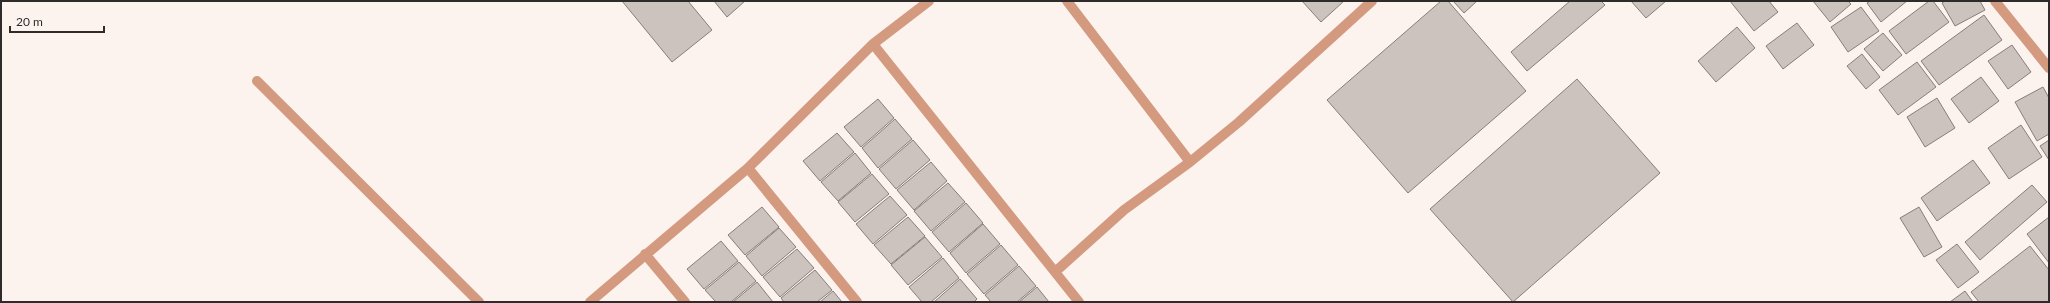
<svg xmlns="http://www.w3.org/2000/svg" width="2050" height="303" font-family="Lato,sans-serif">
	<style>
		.building { fill: #ccc3bf; stroke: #867e7b }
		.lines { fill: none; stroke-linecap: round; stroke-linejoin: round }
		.minor { stroke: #d49a80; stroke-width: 10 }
	</style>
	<rect width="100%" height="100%" fill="#fcf3ef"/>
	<path class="building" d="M622 1H688L712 30 672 62Z
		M714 1H745L727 17Z
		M1302 1H1344L1321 22Z
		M1441 1H1448L1526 91 1408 193 1327 100Z
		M1453 1H1477L1464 13Z
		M1570 1H1601L1605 5 1527 71 1511 52Z
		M1631 1H1666L1646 18Z
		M1730 1H1769L1778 12 1754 31Z
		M1813 1H1848L1851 4 1830 22Z
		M1870 1H1907L1881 22 1867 3Z
		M1929 1H1933L1949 22 1906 54 1889 31Z
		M1945 1H1980L1985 10 1955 26 1942 3Z
		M1861 7 1879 31 1848 52 1831 27Z
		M1984 15 2002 40 1939 85 1921 61Z
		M1797 23 1814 45 1783 69 1766 46Z
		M1737 27 1755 48 1716 82 1698 61Z
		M1883 33 1902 55 1883 71 1864 49Z
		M2012 45 2031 72 2008 89 1988 61Z
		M1862 54 1880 77 1866 89 1847 66Z
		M1917 62 1936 87 1898 115 1879 90Z
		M1981 77 1999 101 1969 123 1951 99Z
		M1577 79 1660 173 1513 302 1430 209Z
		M2043 87 2049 98V134L2037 141 2015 102Z
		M1937 98 1955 128 1925 147 1907 117Z
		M878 99 894 118 861 147 844 127Z
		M895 119 912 139 878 168 862 148Z
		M2021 125 2042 157 2009 179 1988 148Z
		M837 133 854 152 820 181 803 161Z
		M913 140 930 160 896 189 879 169Z
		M2049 140V160L2040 146Z
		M855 153 871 173 838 201 821 182Z
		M1973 160 1990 183 1937 221 1921 198Z
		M931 162 947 181 914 210 897 190Z
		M872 174 889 194 855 222 838 202Z
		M948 183 965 202 931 231 914 211Z
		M2032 185 2047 202 1980 260 1965 242Z
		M890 196 907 215 873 244 856 224Z
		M966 203 983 223 949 252 932 232Z
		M762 207 779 227 745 255 728 235Z
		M1919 207 1942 247 1924 257 1900 218Z
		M908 217 925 236 891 264 874 245Z
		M2049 217V263L2027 234Z
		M983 224 1000 244 966 273 950 253Z
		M779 228 796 247 762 276 746 256Z
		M925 237 942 257 908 285 891 265Z
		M721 241 738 261 704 289 687 269Z
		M1957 244 1979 272 1958 288 1936 260Z
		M1001 245 1018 265 984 294 967 274Z
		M2030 246 2049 270V302H1979L1971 292Z
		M797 249 814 268 780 297 763 277Z
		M943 258 959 278 931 302H922L909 287Z
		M739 262 756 281 731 302H716L705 290Z
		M1019 266 1036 286 1017 302H991L985 295Z
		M815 270 832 290 817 302H784L781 298Z
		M960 279 977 299 974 302H934Z
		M757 282 773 302H733Z
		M1037 287 1049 302H1019Z
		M833 291 842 302H820Z
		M1965 291 1973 302H1950Z"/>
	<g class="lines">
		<path class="minor" d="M1067 1 1190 162
			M1995 1 2049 68
			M873 44 1055 272
			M257 81 479 302
			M748 168 857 302
			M645 254 685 302
			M590 302 748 168 873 44 929 1
			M1079 302 1055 272 1124 210 1190 162 1239 122 1372 1"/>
	</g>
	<rect width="2050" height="303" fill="none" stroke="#2e2b2a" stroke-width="4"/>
	<path d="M10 26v6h94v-6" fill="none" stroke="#2e2b2a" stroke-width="2"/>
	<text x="16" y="26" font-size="12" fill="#2e2b2a" stroke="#fcf3ef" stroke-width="3" paint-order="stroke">20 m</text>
</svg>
